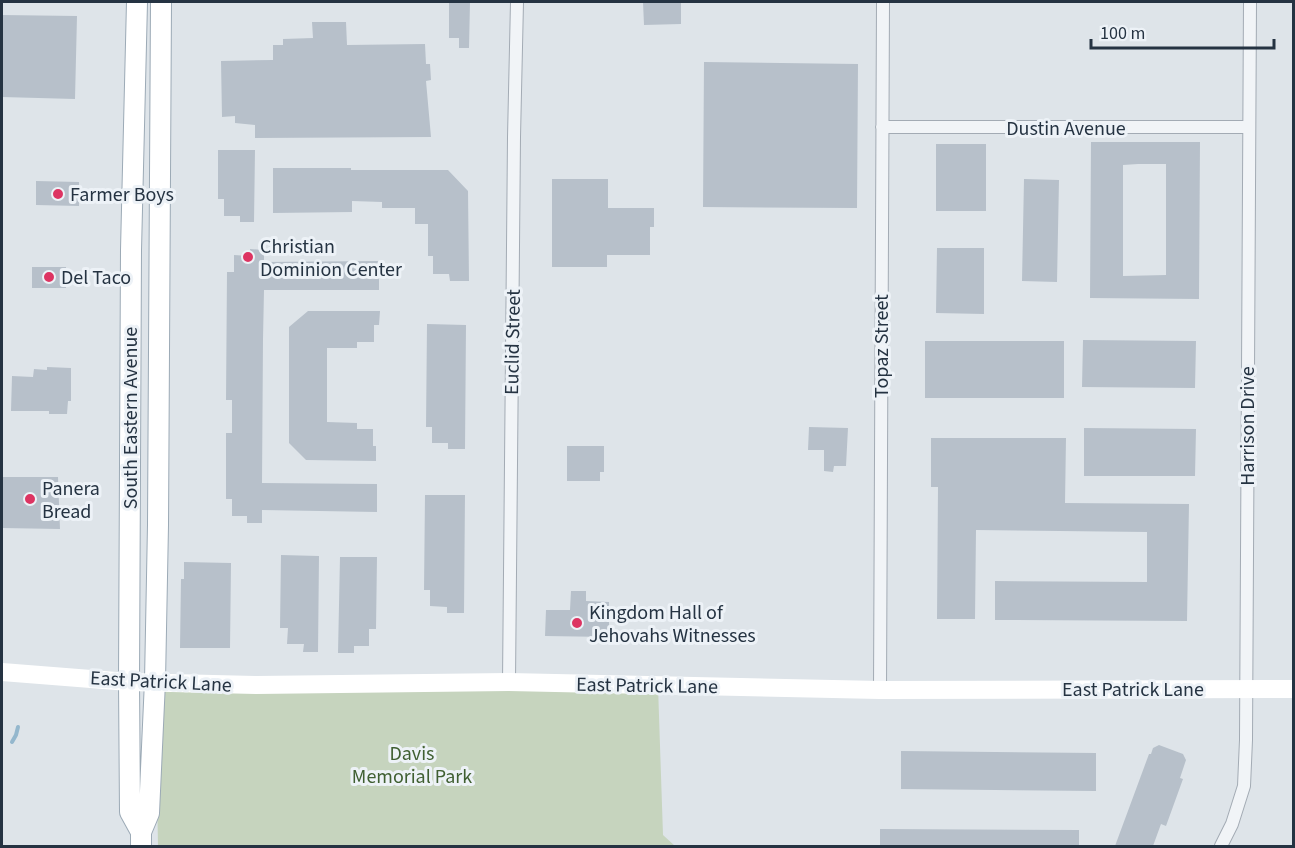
<svg xmlns="http://www.w3.org/2000/svg" width="1295" height="848" font-family="'Source Sans 3',sans-serif">
	<style>
		.green { fill: #c6d4be }
		.lines { fill: none; stroke-linecap: round; stroke-linejoin: round }
		.stream { stroke: #94b7cd; stroke-width: 4 }
		.building { fill: #b7c0ca; fill-rule: evenodd }
		.street-casing { stroke: #a3abb4; stroke-width: 14 }
		.primary-casing { stroke: #9caab6; stroke-width: 22 }
		.street { stroke: #f1f4f7; stroke-width: 12 }
		.secondary { stroke: #fff; stroke-width: 18 }
		.primary { stroke: #fff; stroke-width: 20 }
		.poi-dot { fill: #dd3462; stroke: #edf2f7; stroke-width: 2 }
		.labels { text-anchor: middle; stroke-width: 6; stroke-linejoin: round; paint-order: stroke }
		.street-label { font-size: 20px; fill: #253342; stroke: #edf2f7 }
		.poi-label { font-size: 20px; fill: #253342; stroke: #edf2f7; text-anchor: start }
		.park-label { font-size: 20px; fill: #3f5f31; stroke: #edf2f7 }
	</style>
	<rect width="100%" height="100%" fill="#dee4e9"/>
	<path class="green" d="M155 681 658 686 663 835 675 846H158Z"/>
	<g class="lines">
		<path class="stream" d="M12 742 16 735 18 727"/>
	</g>
	<path class="building" d="M449 2H470L469 48H459V38H449Z
		M643 2H681V24L644 25Z
		M2 15 77 16 75 99 2 97Z
		M312 22H346L347 45 425 44 426 64H430L431 80 426 81 431 137 255 138V125L235 123V116L222 117 221 61 273 60V45H283V39L313 38Z
		M704 62 858 64 857 208 703 207Z
		M1091 142H1200L1199 299 1090 298ZM1138 164H1166V275L1123 276V165Z
		M936 144H986V211H936Z
		M218 150H255L254 222H240V216H224V199H218Z
		M273 168H351V170H448L468 191 469 281H450L449 274H433V256H428V224H415V208H382V202L352 201V212L273 213Z
		M552 179H608V208H654V227H650V255H607V267H552Z
		M1024 179 1059 180 1057 282 1022 281Z
		M36 181 79 182V206L36 205Z
		M937 248H984V314L936 313Z
		M250 249 264 250V262L379 261V290H264L263 339 262 483 377 484V512L262 510V523H247V516H232V499H226V433H232V400H226L227 272H234V255L250 256Z
		M32 267H66V288H32Z
		M308 311H380L379 325H374V342H357V348H327V422L357 423V429H373V446H376V461L306 460 289 443V327Z
		M427 324 466 325 465 449H448V443H432V427H426Z
		M1083 340 1196 341 1195 388 1082 387Z
		M925 341H1064V398H925Z
		M47 367 71 368V401H68L67 414H49V411H11L12 376 33 377 34 369 47 370Z
		M809 427 848 428 846 466H834L833 472 824 471V450H808Z
		M1084 428 1196 429 1195 476H1084Z
		M931 438H1066L1065 503 1189 504 1187 621 995 620V581L1147 582V532L976 530 975 619H937L938 487H931Z
		M567 446H604V472H600V481H567Z
		M2 477H58L60 529 2 528Z
		M425 495H465L464 613H447V607L430 606V590H424Z
		M281 555 319 556 318 652H303L304 644H287L288 628H280Z
		M340 557H377L376 629H369V646H354V653H338Z
		M184 562 231 563 230 648H180L181 579H184Z
		M571 591H586V601L609 602V637L545 636 546 610H570Z
		M1159 745 1183 754 1186 760 1180 778 1183 779 1166 826 1161 824 1153 846H1115L1149 754H1151L1153 748Z
		M901 751 1096 753V791L901 789Z
		M880 829 1079 830V846H880Z"/>
	<g class="lines">
		<g class="street-casing">
			<path id="street" d="M882 127H1249
				M509 682 514 137 517 2
				M880 690 883 2
				M1221 846 1232 824 1244 786 1246 740 1250 2"/>
		</g>
		<g class="primary-casing">
			<path id="primary" d="M137 2 131 250 129 682 130 812 141 832
				M141 846V832L149 813 155 681 158 525 161 2"/>
		</g>
		<use href="#street" class="street"/>
		<path class="secondary" d="M2 672 129 682 256 685 509 682 880 690 1294 689"/>
		<use href="#primary" class="primary"/>
	</g>
	<g class="poi-dot">
		<circle cx="58" cy="194" r="6"/>
		<circle cx="248" cy="257" r="6"/>
		<circle cx="49" cy="277" r="6"/>
		<circle cx="30" cy="499" r="6"/>
		<circle cx="577" cy="623" r="6"/>
	</g>
	<g class="labels">
		<g class="street-label">
			<text x="1066" y="135">Dustin Avenue</text>
			<text transform="translate(512 342) rotate(-89)" y="7">Euclid Street</text>
			<text transform="translate(881 346) rotate(-90)" y="7">Topaz Street</text>
			<text transform="translate(130 418) rotate(-90)" y="7">South Eastern Avenue</text>
			<text transform="translate(1247 426) rotate(-90)" y="7">Harrison Drive</text>
			<text transform="translate(161 681) rotate(3)" y="7">East Patrick Lane</text>
			<text transform="translate(647 685) rotate(1)" y="7">East Patrick Lane</text>
			<text x="1133" y="696">East Patrick Lane</text>
		</g>
		<g class="poi-label">
			<text x="70" y="201">Farmer Boys</text>
			<text x="260" y="253">Christian<tspan x="260" dy="23">Dominion Center</tspan></text>
			<text x="61" y="284">Del Taco</text>
			<text x="42" y="495">Panera<tspan x="42" dy="23">Bread</tspan></text>
			<text x="589" y="619">Kingdom Hall of<tspan x="589" dy="23">Jehovahs Witnesses</tspan></text>
		</g>
		<g class="park-label">
			<text x="412" y="760">Davis<tspan x="412" dy="23">Memorial Park</tspan></text>
		</g>
	</g>
	<rect width="1295" height="848" fill="none" stroke="#253342" stroke-width="6"/>
	<path d="M1091 39v9h183v-9" fill="none" stroke="#253342" stroke-width="3"/>
	<text x="1100" y="39" font-size="18" fill="#253342" stroke="#edf2f7" stroke-width="4.5" paint-order="stroke">100 m</text>
</svg>
